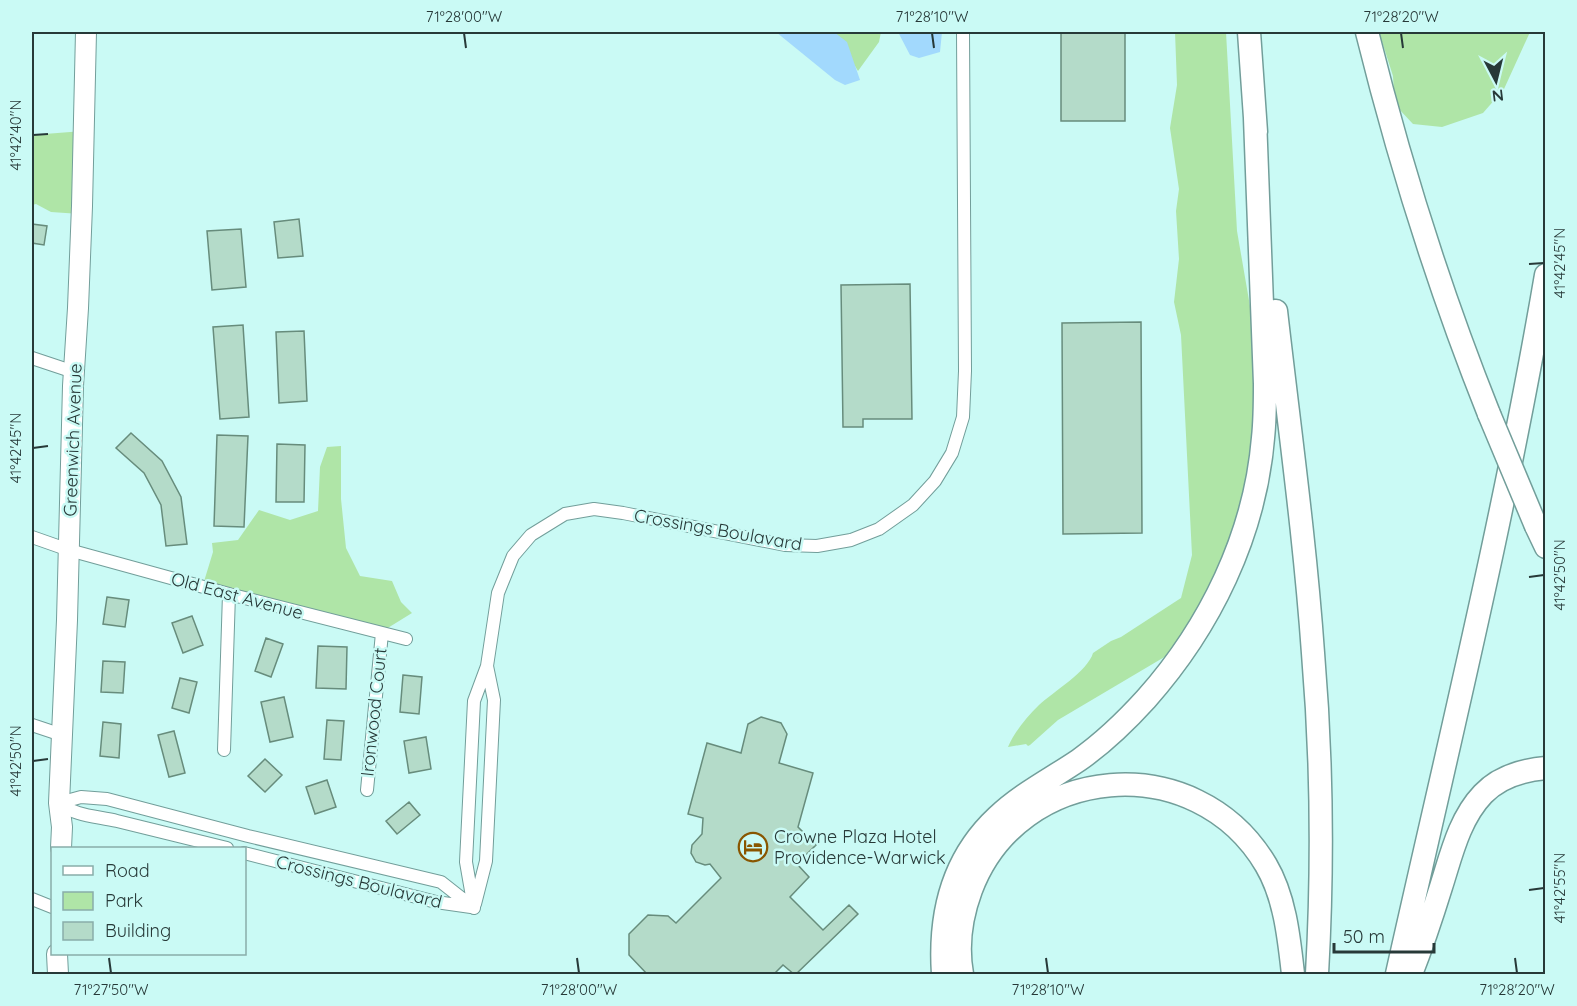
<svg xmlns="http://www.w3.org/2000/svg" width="1577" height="1006" font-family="Quicksand,sans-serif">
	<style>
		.green { fill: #afe5a7 }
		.water { fill: #a2d9fd }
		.building { fill: #b4dbc9; stroke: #678c7c; stroke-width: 1.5 }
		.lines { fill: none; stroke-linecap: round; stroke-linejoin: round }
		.minor-casing { stroke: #729e9a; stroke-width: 14 }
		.primary-casing { stroke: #729e9a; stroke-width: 22 }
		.motorway-casing { stroke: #729e9a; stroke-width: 25 }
		.minor { stroke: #fff; stroke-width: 12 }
		.primary { stroke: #fff; stroke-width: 20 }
		.motorway { stroke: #fff; stroke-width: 22 }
		.motorway-bridge-casing { stroke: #729e9a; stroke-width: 25; stroke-linecap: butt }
		.motorway-bridge { stroke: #fff; stroke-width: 22 }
		.ticks { fill: none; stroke: #273938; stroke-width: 2 }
		.labels { text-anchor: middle; stroke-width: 5; stroke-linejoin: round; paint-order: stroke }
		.street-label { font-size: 18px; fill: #273938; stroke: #cafaf5 }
		.poi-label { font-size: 18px; fill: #273938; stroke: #cafaf5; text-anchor: start }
		.neatline { fill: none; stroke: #273938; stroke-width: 2 }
		.ticks-label { font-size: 15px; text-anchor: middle; fill: #273938 }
	</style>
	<rect width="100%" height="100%" fill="#cafaf5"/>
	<path class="green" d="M834 32H881L879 42 858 71Z
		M1175 32H1226L1237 231 1260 364 1250 496 1183 646 1058 720 1030 745 1028 746 1026 744 1008 747C1015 731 1026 718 1039 705 1053 692 1088 671 1093 653L1111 641 1121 637 1181 598 1192 555 1181 335 1174 302 1179 259 1176 211 1179 189 1170 128 1177 85Z
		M1379 32H1530L1504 89 1483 113 1442 127 1413 124 1398 108 1394 93 1393 76Z
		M83 131 80 214 51 212 36 204 32 205V135Z
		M341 446V499L346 548 360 576 392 581 401 602 412 613 378 634 202 588 213 552 212 543 238 540 259 510 290 520 318 511 320 467 327 447Z"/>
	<path class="water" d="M776 32H834L847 42 860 80 845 85 835 80Z
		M898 32H942L940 52 919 58 910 55Z"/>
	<path class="building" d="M1061 32H1125V121H1061Z
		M299 219 303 256 278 258 274 222Z
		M32 224 47 226 44 245 32 243Z
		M241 229 246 287 212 290 207 231Z
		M910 284 912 419H863V427H843L841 285Z
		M1141 322 1142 533 1063 534 1062 323Z
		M243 325 249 417 220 419 213 327Z
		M304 331 307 401 279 403 276 332Z
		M131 433 162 461 181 497 187 544 166 546 161 505 144 473 116 448Z
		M217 435 248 436 244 527 214 526Z
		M277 444 305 445 304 502H276Z
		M107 597 129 600 125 627 103 624Z
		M192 616 203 645 183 653 172 623Z
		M266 638 283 644 271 677 255 671Z
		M318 646 347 647 346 689 316 688Z
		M103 661 125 662 123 693 101 692Z
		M403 675 422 677 419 714 400 712Z
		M180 678 197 682 189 713 172 708Z
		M284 697 293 737 270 742 261 702Z
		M761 717 781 723 787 734 779 763 813 773 798 827 816 845 797 864 809 877 790 897 823 930 849 905 858 914 795 975 783 965 773 975H648L629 955V934L648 915 668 916 676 923 721 878 710 864 705 865 696 862 691 853 692 845 702 834 703 818 688 814 707 743 741 753 748 724Z
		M327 720 344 721 341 760 324 759Z
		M103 722 121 724 119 758 100 756Z
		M174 731 185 773 169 777 158 735Z
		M426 737 431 769 409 773 404 741Z
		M265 759 282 775 265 792 248 776Z
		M327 780 336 807 315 814 306 787Z
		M409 802 420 815 397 834 386 821Z"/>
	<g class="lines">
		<g class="minor-casing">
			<path id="minor" d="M32 358 74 372
				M32 537 69 550 229 594 406 639
				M32 725 62 735
				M224 750 229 594
				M367 790 382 633
				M59 803 81 797 107 799 248 836 441 882 474 908
				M59 803C75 816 96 816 117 821 153 830 190 839 227 848
				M244 853 436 902 471 907
				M32 899 52 907
				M475 904 486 861 494 700 487 666
				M474 908 466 862 474 701 487 666 498 593 513 556 531 535 565 514 594 509 623 513 785 545 817 546 851 540 879 529 913 505 935 481 952 453 963 417 965 371 963 32"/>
		</g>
		<g class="primary-casing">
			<path id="primary" d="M61 848 62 827 59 803 67 620 73 386 78 308 82 206 86 32
				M57 954 58 974"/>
		</g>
		<g class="motorway-casing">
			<path id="motorway" d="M1249 32 1256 132
				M1367 32C1399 161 1439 289 1489 414
				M1276 311C1289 425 1305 539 1313 653 1322 760 1323 868 1317 974
				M1536 526 1546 547
				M943 974C939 915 952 859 997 817 1021 794 1051 779 1079 760 1103 743 1126 721 1146 699 1210 627 1255 535 1263 438 1265 420 1265 402 1265 384L1255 118
				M962 974C957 946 961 917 971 890 1019 762 1196 747 1266 865 1285 897 1289 938 1293 974
				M1397 974C1449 742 1506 510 1546 275
				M1411 974C1422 946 1432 916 1441 887 1451 856 1459 819 1483 794 1499 777 1523 770 1546 768"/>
		</g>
		<use href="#minor" class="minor"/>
		<use href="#primary" class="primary"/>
		<use href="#motorway" class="motorway"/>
		<g class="motorway-bridge-casing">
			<path id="motorway-bridge" d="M1489 414 1536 526"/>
		</g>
		<use href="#motorway-bridge" class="motorway-bridge"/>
	</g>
	<path class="ticks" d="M464 33 466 48M932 33 934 48M1401 33 1403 48M33 135 48 134M1529 264 1544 263M33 448 48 446M1529 577 1544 575M33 761 48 759M1529 890 1544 888M109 958 111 973M577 958 579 973M1046 958 1048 973M1515 958 1517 973"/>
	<defs>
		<g id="hotel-ring" transform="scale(1.5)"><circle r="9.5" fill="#cafaf5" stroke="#895600" stroke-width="1.5"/><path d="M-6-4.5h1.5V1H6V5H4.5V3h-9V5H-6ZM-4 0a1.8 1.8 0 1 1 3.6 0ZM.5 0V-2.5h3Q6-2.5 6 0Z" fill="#895600"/></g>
	</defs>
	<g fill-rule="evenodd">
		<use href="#hotel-ring" x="753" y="847"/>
	</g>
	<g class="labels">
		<g class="street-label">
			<text transform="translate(73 440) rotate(-88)" y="6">Greenwich Avenue</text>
			<text transform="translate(718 530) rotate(10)" y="6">Crossings Boulavard</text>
			<text transform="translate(237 596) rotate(15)" y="6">Old East Avenue</text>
			<text transform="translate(374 712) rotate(-84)" y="6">Ironwood Court</text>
			<text transform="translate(359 882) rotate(14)" y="6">Crossings Boulavard</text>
		</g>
		<g class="poi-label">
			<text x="774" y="843">Crowne Plaza Hotel<tspan x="774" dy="21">Providence-Warwick</tspan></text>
		</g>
	</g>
	<rect width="1577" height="1006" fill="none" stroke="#cafaf5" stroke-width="66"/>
	<rect x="51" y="847" width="195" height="108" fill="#cafaf5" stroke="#89ada9" stroke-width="1.5"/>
	<rect x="63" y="866" width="30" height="9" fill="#ffffff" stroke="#89ada9" stroke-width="1.5"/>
	<text x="105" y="877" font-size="18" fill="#273938">Road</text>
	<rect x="63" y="892" width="30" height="18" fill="#afe5a7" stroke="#89ada9" stroke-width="1.5"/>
	<text x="105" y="907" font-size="18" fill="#273938">Park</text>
	<rect x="63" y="922" width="30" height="18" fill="#b4dbc9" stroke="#89ada9" stroke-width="1.5"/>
	<text x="105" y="937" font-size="18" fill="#273938">Building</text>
	<g transform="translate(1496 81) rotate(173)" stroke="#cafaf5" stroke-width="4.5" paint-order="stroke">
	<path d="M0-4.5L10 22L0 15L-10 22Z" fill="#273938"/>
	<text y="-9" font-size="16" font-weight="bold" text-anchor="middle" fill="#273938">N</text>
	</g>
	<path d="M1334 943v9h100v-9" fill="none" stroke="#273938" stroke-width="3"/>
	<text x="1343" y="943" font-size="18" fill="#273938" stroke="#cafaf5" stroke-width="4.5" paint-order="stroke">50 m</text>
	<rect x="33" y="33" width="1511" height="940" class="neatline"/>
	<g class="ticks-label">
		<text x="464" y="22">71°28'00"W</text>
		<text x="932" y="22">71°28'10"W</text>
		<text x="1401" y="22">71°28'20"W</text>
		<text transform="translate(16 135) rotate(-90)" y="5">41°42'40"N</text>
		<text transform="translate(1560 263) rotate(-90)" y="5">41°42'45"N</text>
		<text transform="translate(16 448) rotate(-90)" y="5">41°42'45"N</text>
		<text transform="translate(1560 575) rotate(-90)" y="5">41°42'50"N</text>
		<text transform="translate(16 761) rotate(-90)" y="5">41°42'50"N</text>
		<text transform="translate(1560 888) rotate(-90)" y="5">41°42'55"N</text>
		<text x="111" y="995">71°27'50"W</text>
		<text x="579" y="995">71°28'00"W</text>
		<text x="1048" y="995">71°28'10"W</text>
		<text x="1517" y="995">71°28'20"W</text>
	</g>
</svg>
